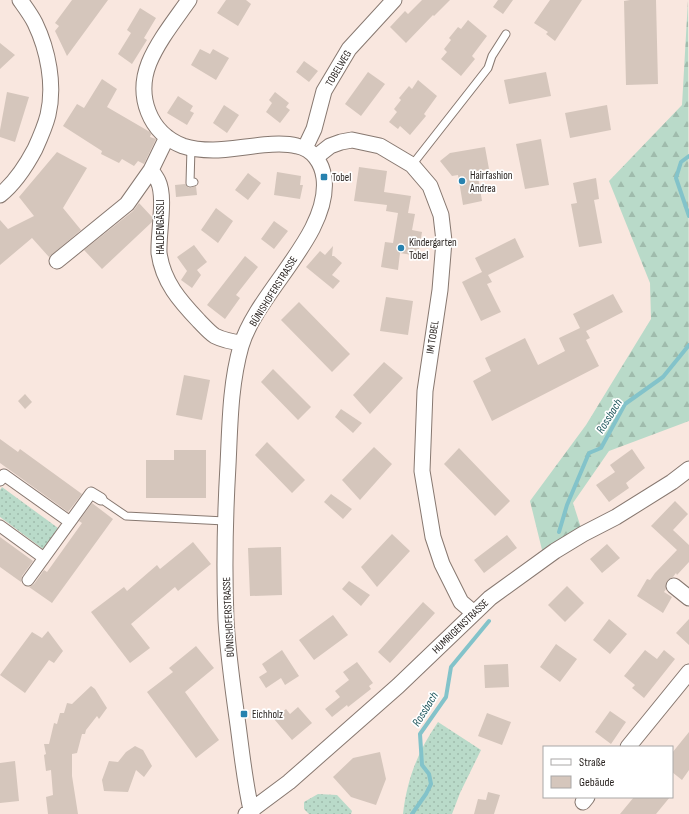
<svg xmlns="http://www.w3.org/2000/svg" width="689" height="814" font-family="'Sofia Sans Condensed',sans-serif">
	<style>
		.grass { fill: url(#grass-dots) }
		.forest { fill: url(#forest-firs) }
		.lines { fill: none; stroke-linecap: round; stroke-linejoin: round }
		.stream { stroke: #83c3ca; stroke-width: 4 }
		.building { fill: #d5c6bc }
		.service-casing { stroke: #877870; stroke-width: 9 }
		.pedestrian-casing { stroke: #877870; stroke-width: 13 }
		.minor-casing { stroke: #877870; stroke-width: 17 }
		.service { stroke: #fff; stroke-width: 7 }
		.pedestrian { stroke: #fff; stroke-width: 11 }
		.minor { stroke: #fff; stroke-width: 15 }
		.poi-dot { fill: #2782af; stroke: #fff; stroke-width: 1.5 }
		.labels { text-anchor: middle; stroke-width: 3.5; stroke-linejoin: round; paint-order: stroke }
		.street-label { font-size: 11px; fill: #2b2522; stroke: #fff }
		.poi-label { font-size: 11px; fill: #2b2522; stroke: #fff; text-anchor: start }
		.water-label { font-size: 12px; font-style: italic; fill: #1f565c; stroke: #fff }
	</style>
	<defs>
		<pattern id="grass-dots" width="8" height="8" patternUnits="userSpaceOnUse"><rect width="8" height="8" fill="#b9dac9"/><path d="M2 2h.1M6 6h.1" fill="none" stroke="#9fbbac" stroke-width="1.8" stroke-linecap="round"/></pattern>
		<pattern id="forest-firs" width="22" height="20" patternUnits="userSpaceOnUse"><rect width="22" height="20" fill="#b9dac9"/><path d="M5 1l3.5 6h-7zM16 11l3.5 6h-7z" fill="#9fbbac"/></pattern>
	</defs>
	<rect width="100%" height="100%" fill="#f9e7df"/>
	<path class="grass" d="M2 487 58 528 43 549 0 517V490Z
		M438 722 481 750 460 793 452 814H403C407 779 418 751 438 722Z
		M318 794 337 795 352 811 351 814H309L304 809V802Z"/>
	<path class="forest" d="M688 0 689 421 609 451 573 503 583 534 544 558 530 501 586 425 651 319 650 283 609 181 682 105Z"/>
	<g class="lines">
		<path class="stream" d="M689 156 681 162 676 178 689 216
			M559 532 567 505 589 453 601 448 625 404 663 377 689 345
			M412 814 426 794 431 784 429 774 422 765 420 734 446 697 451 667 489 621"/>
	</g>
	<path class="building" d="M72 0H108L67 56 55 31 59 26 55 23Z
		M226 0H246L251 4 238 26 217 13Z
		M422 0H450L434 16 433 15 406 43 390 27 405 11 408 14Z
		M498 0H513L503 14 493 7Z
		M550 0H582L555 41 546 34 548 32 534 23Z
		M630 0H656L658 84 626 85 624 1Z
		M140 8 156 18 144 38 147 40 132 64 118 54 131 33 127 30Z
		M468 20 487 36 472 56 475 59 461 76 441 59 447 52 444 49 451 40 449 38 458 27 461 29Z
		M0 43 15 55 0 69Z
		M200 49 210 54 213 49 229 58 216 80 191 65Z
		M304 61 318 71 309 82 296 72Z
		M368 72 385 84 361 116 345 104Z
		M546 72 551 96 509 104 504 80Z
		M102 79 117 89 107 107 150 132 151 134 150 137 156 139 144 164 138 161 134 166 122 159 119 163 101 154 102 151 63 126 77 104 84 108Z
		M418 80 437 96 424 114 426 116 410 135 400 126 398 129 389 122 397 112 394 109 401 100 399 98 409 86 412 89Z
		M7 92 29 97 15 142 0 137V130Z
		M275 92 289 103 286 107 290 110 280 123 266 112 272 103 269 100Z
		M178 96 193 106 190 111 194 113 187 125 167 113Z
		M224 105 239 115 227 133 213 123Z
		M607 105 611 130 570 138 565 113Z
		M541 139 549 185 525 189 516 144Z
		M485 147 489 169 477 171 482 201 463 205 458 175 452 176 440 161 450 153Z
		M57 152 87 168 63 208 81 230 49 257 32 238 0 265V220L8 229 34 216 19 197Z
		M359 167 387 171 384 192 411 196 408 213 415 214 412 230 422 232 418 256 400 253 398 270 381 267 385 242 393 243 398 213 386 211 387 205 354 201Z
		M277 172 301 176 300 185H303L300 199 274 195Z
		M248 173 261 183 248 200 235 190Z
		M596 178 599 199 594 200 602 243 579 247 571 204 577 203 573 183Z
		M185 184 189 188 196 186 197 195 176 197 175 185Z
		M139 203 152 217V222L102 269 84 250 133 211Z
		M216 208 233 221 218 243 201 230Z
		M274 221 288 231 274 249 261 239Z
		M515 238 524 257 488 275 492 282 487 284 501 312 481 321 462 282 482 272 475 258Z
		M194 245 207 262 197 270 201 275 192 288 181 280 187 271 177 257Z
		M333 246 332 256H334L342 263 332 275 340 281 333 289 306 267 320 251 325 255Z
		M245 256 258 267 236 295 240 298 225 319 207 305Z
		M613 294 623 312 586 331 590 338 586 340 599 366 492 421 473 381 491 371 485 358 525 338 538 365 565 351 559 338 580 328 573 314Z
		M386 297 413 301 408 335 380 331Z
		M299 302 350 354 332 372 281 320Z
		M384 362 403 378 370 414 353 395Z
		M273 369 311 407 298 420 261 382Z
		M184 375 210 380 202 420 176 415Z
		M25 394 32 402 25 409 18 401Z
		M341 409 362 423 353 433 335 417Z
		M0 439 18 452 20 449 82 494 68 512 0 463Z
		M267 442 305 480 292 493 255 455Z
		M374 447 392 464 360 500 342 480Z
		M459 448 510 501 495 516 444 464Z
		M632 449 645 468 626 483 629 488 609 502 596 485 615 472 610 465Z
		M174 450H206V498H146V460H174Z
		M331 494 352 509 343 519 324 502Z
		M675 501 688 514 673 530 689 545V562L677 575 676 573 673 577 667 581 666 589 664 592 672 597 663 613 637 596 647 579 650 580 655 573 677 550 651 526Z
		M92 503 113 519 52 603 29 587 34 584 44 570 47 572 82 523 79 521Z
		M392 534 410 551 377 587 361 567Z
		M507 535 517 548 484 573 474 560Z
		M0 537 33 561 22 576 21 582 0 567Z
		M193 542 211 564 178 591 175 587 131 624 150 648 130 663 91 612 124 587 127 591 157 565 160 569Z
		M607 544 620 558 602 573 590 559Z
		M281 547 282 595 250 596 248 548Z
		M349 581 370 595 361 606 342 589Z
		M567 586 584 603 565 622 548 605Z
		M423 602 435 613 390 663 378 652Z
		M333 615 348 635 314 660 299 640Z
		M609 619 627 634 610 654 593 640Z
		M689 619V645L676 633Z
		M48 631 63 651 54 663 49 660 25 693 0 675 32 632 42 638Z
		M556 644 577 659 560 682 540 667Z
		M196 646 214 668 185 692 219 740 196 758 147 692 173 672 169 668Z
		M282 650 299 676 285 685 281 678 266 688 259 677 267 672 262 664Z
		M645 650 657 659 664 650 675 659 644 698 632 688 635 685 624 676Z
		M357 662 373 683 369 686 371 689 348 707 347 705 332 717 325 709 340 697 335 691 349 680 343 672Z
		M508 664 509 687 485 688 484 665Z
		M91 686 95 689 107 708 99 719 97 716 86 730 85 734H82L77 753 72 754V776L78 814H48L46 797 53 795 51 770 46 771 44 755 46 754 44 744H49L54 723 57 724 60 713H64L67 703 72 704Z
		M298 707 312 723 292 740 274 719 286 709 290 714Z
		M610 711 626 722 611 744 595 732Z
		M487 713 511 722 502 745 478 736Z
		M689 732V770L682 780 672 772V753Z
		M135 746 143 750 152 766 144 777 136 770 128 792 104 791 102 780 109 761 118 762 126 752Z
		M380 752 386 779 376 805 351 797 333 777 353 758Z
		M15 761 19 801 0 803V763Z
		M488 792 500 795 494 814H474L478 799 486 800Z
		M634 797H670L656 814H620Z"/>
	<g class="lines">
		<g class="service-casing">
			<path id="service" d="M191 148 190 183 194 182
				M412 165 488 68 492 56 506 34
				M101 499 126 516 225 521"/>
		</g>
		<g class="pedestrian-casing">
			<path id="pedestrian" d="M0 480 4 475 70 522
				M0 526 44 558
				M28 580 91 493 101 499"/>
		</g>
		<g class="minor-casing">
			<path id="minor" d="M189 0C175 20 158 41 149 63 136 96 149 133 183 146 192 149 203 150 213 150 237 150 274 140 297 146 313 149 322 163 324 178 331 234 257 292 241 346 230 385 230 425 228 465 225 517 224 569 226 620 228 655 233 690 238 725 242 755 245 785 252 814
				M305 148 314 129 324 91 349 49 394 0
				M316 157 330 146 341 142 352 140 380 146 412 165 430 186 441 215 444 241 440 290 425 391 422 471 433 537 442 564 461 602 474 613
				M151 170C153 173 156 177 158 181 166 197 158 234 159 253 163 282 180 301 199 321 204 326 209 332 215 336 223 340 233 342 242 343
				M0 195C15 183 26 166 35 149 40 138 45 127 48 115 55 85 48 50 35 23 31 15 25 7 20 0
				M57 261 127 204 151 170 167 137
				M674 586 689 598
				M628 747 689 672
				M583 802 587 797
				M246 814 289 782 398 686 490 598 555 551 583 534 616 517 672 482 689 469"/>
		</g>
		<use href="#service" class="service"/>
		<use href="#pedestrian" class="pedestrian"/>
		<use href="#minor" class="minor"/>
	</g>
	<g class="poi-dot">
		<rect x="320" y="173" width="8" height="8" rx="2"/>
		<circle cx="462" cy="181" r="4"/>
		<circle cx="401" cy="248" r="4"/>
		<rect x="240" y="710" width="8" height="8" rx="2"/>
	</g>
	<g class="labels">
		<g class="street-label">
			<text transform="translate(338 68) rotate(-59)" y="4">TOBELWEG</text>
			<text transform="translate(160 227) rotate(-90)" y="4">HALDENGÄSSLI</text>
			<text transform="translate(273 291) rotate(-58)" y="4">BÜNISHOFERSTRASSE</text>
			<text transform="translate(432 337) rotate(-81)" y="4">IM TOBEL</text>
			<text transform="translate(228 617) rotate(-93)" y="4">BÜNISHOFERSTRASSE</text>
			<text transform="translate(460 626) rotate(-44)" y="4">HUMRIGENSTRASSE</text>
		</g>
		<g class="poi-label">
			<text x="470" y="179">Hairfashion<tspan x="470" dy="13">Andrea</tspan></text>
			<text x="332" y="181">Tobel</text>
			<text x="409" y="246">Kindergarten<tspan x="409" dy="13">Tobel</tspan></text>
			<text x="252" y="718">Eichholz</text>
		</g>
		<g class="water-label">
			<text transform="translate(609 416) rotate(-58)" y="4">Rossbach</text>
			<text transform="translate(425 709) rotate(-58)" y="4">Rossbach</text>
		</g>
	</g>
	<rect x="543" y="746" width="130" height="52" fill="#ffffff" stroke="#aaa8a7"/>
	<rect x="551" y="759" width="20" height="6" fill="#ffffff" stroke="#aaa8a7"/>
	<text x="579" y="766" font-size="12" fill="#2b2522">Straße</text>
	<rect x="551" y="776" width="20" height="12" fill="#d5c6bc" stroke="#aaa8a7"/>
	<text x="579" y="786" font-size="12" fill="#2b2522">Gebäude</text>
</svg>
